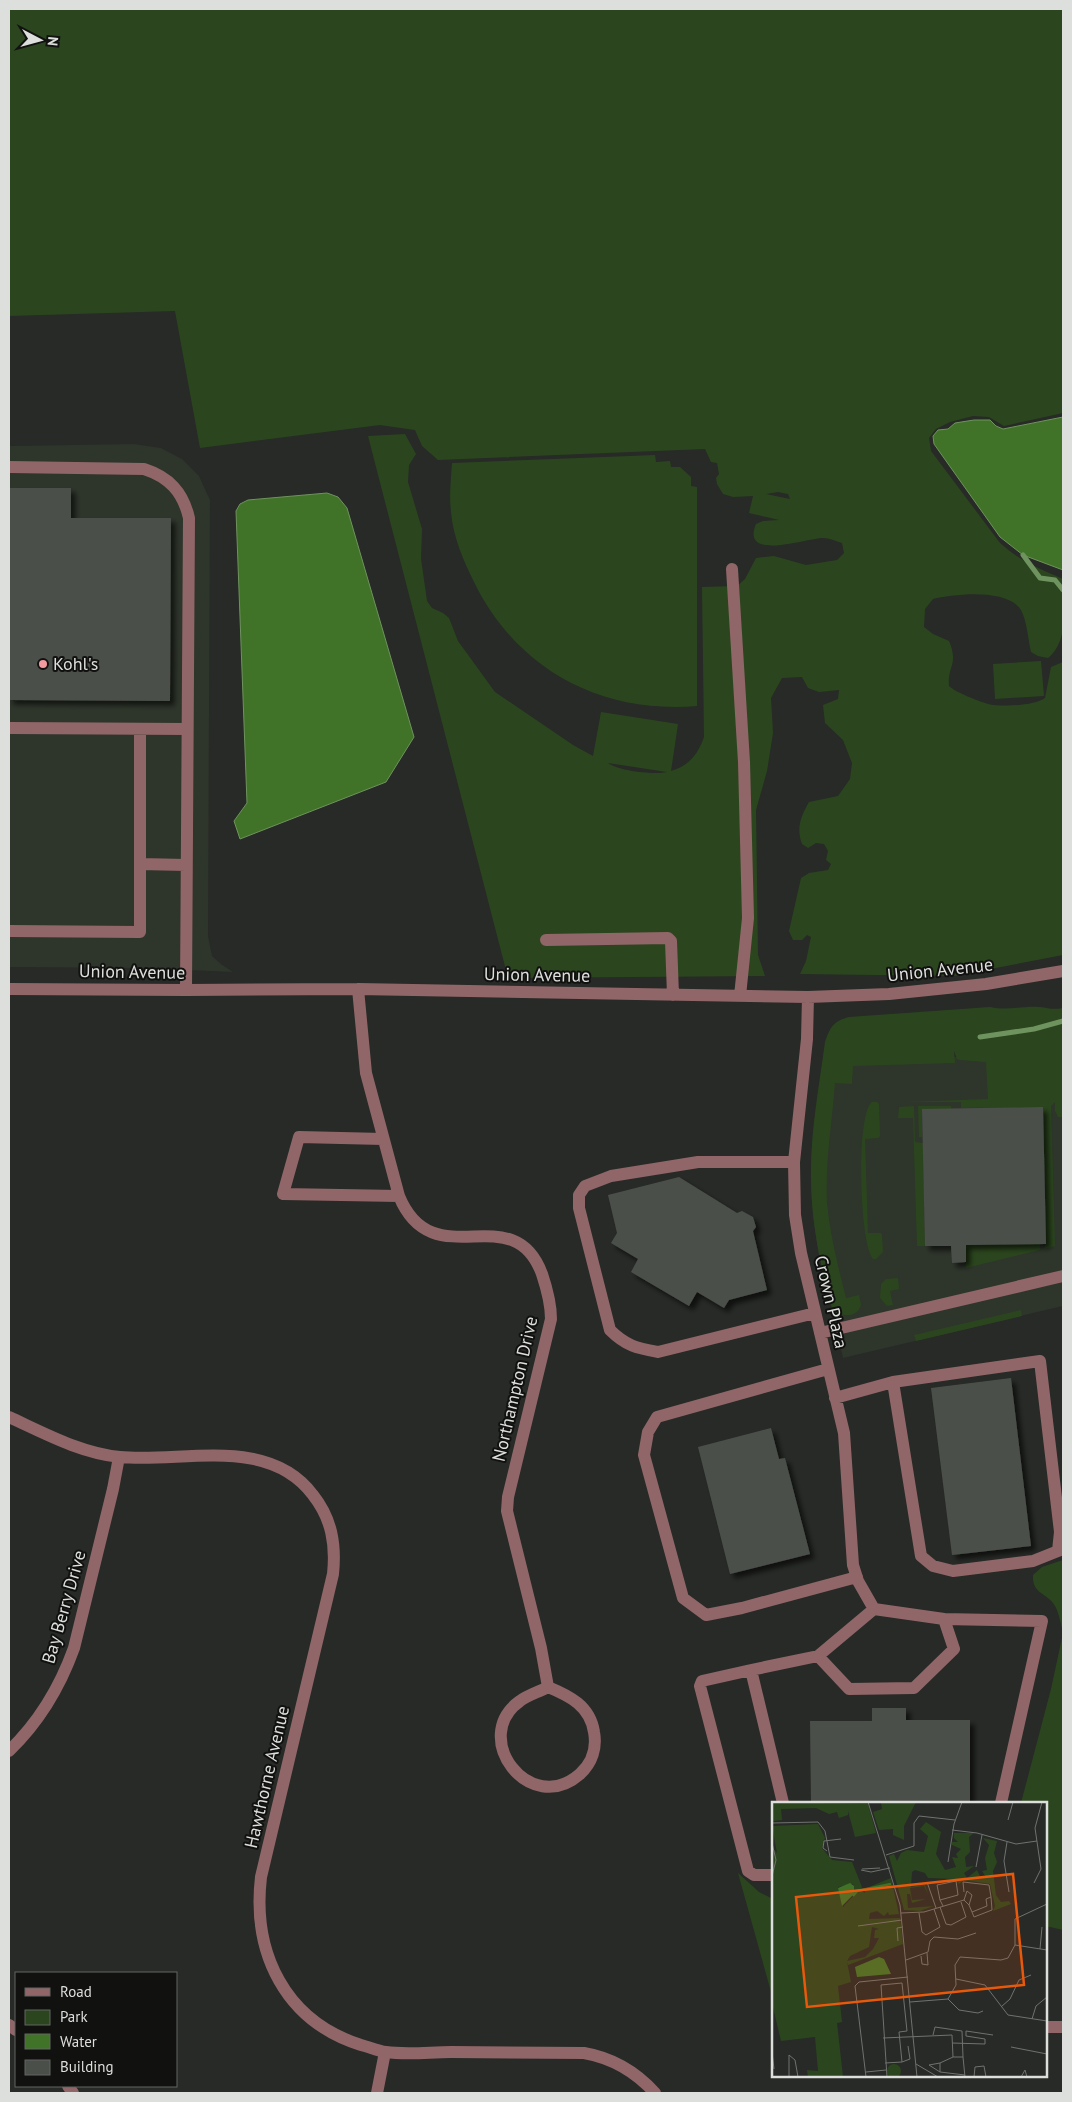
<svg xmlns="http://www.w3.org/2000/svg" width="1072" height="2102" font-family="'PT Sans',sans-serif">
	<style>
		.built { fill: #2e352b }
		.green { fill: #2b461e; fill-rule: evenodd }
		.water { fill: #407328; stroke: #6f935e }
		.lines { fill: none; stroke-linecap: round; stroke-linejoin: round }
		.stream { stroke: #6f935e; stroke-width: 5 }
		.building { fill: #4b4f4a; filter: url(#shadow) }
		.minor { stroke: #906668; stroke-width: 12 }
		.poi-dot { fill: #f49b9f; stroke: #111210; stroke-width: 2 }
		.labels { text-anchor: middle; stroke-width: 4; stroke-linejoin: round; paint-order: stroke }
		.poi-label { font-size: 18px; fill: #dddfdc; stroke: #111210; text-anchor: start }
		.street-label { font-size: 18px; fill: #dddfdc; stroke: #111210 }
		.inset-river { fill: none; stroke: #407328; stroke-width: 2.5 }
		.inset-road { fill: none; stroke: #70726f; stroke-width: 1 }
		.view { fill: #e8590c; fill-opacity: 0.15; stroke: #e8590c; stroke-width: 2.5 }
		.inset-edge { fill: none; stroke: #dddfdc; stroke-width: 2.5 }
	</style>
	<defs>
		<filter id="shadow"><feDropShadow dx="4.5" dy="4.5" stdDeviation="2.5" flood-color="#0009"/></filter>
	</defs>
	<rect width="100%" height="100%" fill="#272a26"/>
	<path class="built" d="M134 444 161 448 182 459 199 476 210 500 208 936 212 956 221 964 233 972 140 968 9 967V446Z
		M992 1056 1063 1099V1306L843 1358 818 1251 813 1215 811 1178 813 1137 823 1060Z"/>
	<path class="green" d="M9 9H1063V413L1004 426 989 417 973 416 950 422 936 429 929 438 931 451 1000 543C1023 563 1036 567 1063 579 1063 605 1070 640 1048 658L1038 656 1031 652C1028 639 1027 621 1021 610 1007 588 954 594 933 599L925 609 924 627 933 634 949 641C959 665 947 666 949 686 955 692 978 701 988 704 1001 707 1034 706 1045 698L1051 667 1063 662V955L954 976 800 974 806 961 811 937 807 935 802 940H793L789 931 801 878 809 873 828 870 831 864 826 860 828 851 824 844 816 843 808 848 802 844C796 828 801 816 809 802L838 796 850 779 852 763 843 740 825 723 823 705 838 699 839 690 819 692 808 688 802 677 782 678 771 698 773 733 767 771 756 810 758 955 765 976 508 978 368 436 405 434 416 454 409 465 408 482 422 529 421 559 427 601 432 608 443 613 449 618 458 641 495 692 573 745 593 756 601 712 678 724 671 771C689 766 698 754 704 737L702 587 737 586 745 579 756 558 774 556 806 565 837 560 844 553 842 543C836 541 829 538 823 538 807 538 740 562 756 524L763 521 779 520 749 513 753 496 733 497 723 494 717 484 716 478 719 474 717 463 711 462 705 449 438 460 422 446 415 430 380 425 200 448 175 311 9 316ZM778 492 788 494 790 499 766 494ZM608 763 667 772C654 775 619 771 608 763Z
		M655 455 656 462 670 461 671 467H680L691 477V486L697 487V706C601 714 518 670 475 584 464 562 453 537 451 512 449 496 451 479 452 463Z
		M1041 661 1044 696 995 699 993 664Z
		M990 1007C1007 1011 1022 1006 1039 1007 1051 1008 1050 1010 1063 1008V1117H1058L1055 1111V1102L1051 1106 1055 1246 1044 1249 1046 1243 1043 1107 961 1108V1102H904L988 1099 986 1062 960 1060 957 1059 954 1051 955 1063 853 1066 852 1084 835 1083C832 1123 825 1163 827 1203 830 1235 838 1266 846 1298L859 1295 861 1305C857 1316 848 1317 837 1313 828 1305 827 1290 824 1278 817 1245 811 1213 811 1179 810 1134 819 1087 825 1042 830 1028 833 1021 849 1017Z
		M872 1102H877L879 1104 880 1136 878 1138 865 1139 868 1233H881L882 1235 883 1252 876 1259H873C859 1243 856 1112 872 1102Z
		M914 1106 915 1142 923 1143 925 1246H917L913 1118H898L899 1107Z
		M918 1106H951V1109H922V1137H919Z
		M1040 1244V1250L966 1268V1245Z
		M898 1278 899 1289 890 1291 893 1305 887 1306 880 1298 881 1284 886 1279Z
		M1021 1310 1022 1316 916 1341 914 1335Z
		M1063 1560V1633C1061 1624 1059 1613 1055 1606 1047 1592 1032 1595 1033 1575L1042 1567Z
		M1063 1633V1822L1062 1824 1063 1830V1930L1046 1926V1803H1021L1051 1689Z
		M738 1873 759 1892 773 1899V1999Z"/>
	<path class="water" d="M1063 417V570L1023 555 1000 537 934 444 933 436 938 430 948 429 955 423 974 420H990L996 426 1003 429Z
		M327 493 338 497 347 508 414 737 386 782 240 839 234 821 247 803 236 511 240 504 248 500Z"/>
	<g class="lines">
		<path class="stream" d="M1023 555 1040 578 1055 580 1063 590
			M980 1037 1034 1029 1063 1021"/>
	</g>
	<path class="building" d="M9 488H71V518H171L170 701 9 700Z
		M1043 1107 1046 1244 966 1245V1262L952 1263 951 1246H925L922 1109Z
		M679 1177 737 1213 742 1211 753 1217 756 1227 753 1231 767 1290 729 1300 724 1308 697 1292 689 1306 631 1272 638 1259 611 1243 617 1233 608 1195Z
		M1011 1378 1031 1546 952 1555 931 1388Z
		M771 1428 779 1459 785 1458 810 1554 730 1574 698 1447Z
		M872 1708H906V1720H970V1801L811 1802 810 1721H872Z"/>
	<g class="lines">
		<path class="minor" d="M9 467 144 469C169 477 183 492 189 518L186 990
			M732 569 744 762 748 918 740 996
			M9 728 187 729
			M140 864 186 865
			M9 931 140 932V729
			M546 940 668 938 671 941 673 995
			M9 989 186 990 358 989 808 997 889 994 986 984 1063 971
			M358 989 366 1073 399 1196C433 1279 513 1195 542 1274 547 1289 551 1303 551 1319L508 1497 507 1511 541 1648 548 1687
			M808 997 807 1039 794 1162 795 1215 801 1253 844 1433 853 1565 858 1581 874 1609
			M383 1139 299 1137 283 1194 399 1196
			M794 1162H698L611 1176 585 1186 579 1195V1208L610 1330C626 1346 637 1348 658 1352L815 1313
			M820 1333 1063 1276
			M828 1369 657 1417 648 1432 644 1455 683 1598 706 1615 742 1608 857 1577
			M835 1398 893 1382 1040 1361 1060 1532 1058 1551 1033 1561 953 1571 933 1566 921 1556 893 1382
			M9 1417C44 1433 80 1453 120 1457 183 1463 268 1435 313 1495 332 1519 336 1545 333 1574L261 1877C252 1953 285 2021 361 2045 369 2047 378 2051 386 2052 407 2055 430 2052 451 2052 495 2052 539 2053 584 2053 613 2058 635 2071 655 2093
			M874 1609 944 1619 954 1649 914 1688 849 1689 818 1656Z
			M944 1619 1042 1621 1001 1803
			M751 1670 702 1681 700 1686 748 1871 754 1875H773
			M548 1687C570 1696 590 1706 594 1732 597 1748 592 1763 580 1774 530 1818 469 1737 520 1701 528 1695 539 1692 548 1687Z
			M9 1751C39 1722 60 1687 74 1648L113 1489 119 1457
			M783 1803 751 1670 818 1656
			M9 2025 16 2030
			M1046 2027H1063
			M68 2086 73 2093
			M377 2093 385 2052"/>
	</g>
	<circle class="poi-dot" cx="43" cy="664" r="5"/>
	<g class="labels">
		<g class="poi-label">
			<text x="53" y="670">Kohl's</text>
		</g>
		<g class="street-label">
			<text transform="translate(940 970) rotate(-6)" y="6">Union Avenue</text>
			<text transform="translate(132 972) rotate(1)" y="6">Union Avenue</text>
			<text transform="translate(537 975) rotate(1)" y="6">Union Avenue</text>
			<text transform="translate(831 1302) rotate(77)" y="6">Crown Plaza</text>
			<text transform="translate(515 1389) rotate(-77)" y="6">Northampton Drive</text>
			<text transform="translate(64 1607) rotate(-74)" y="6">Bay Berry Drive</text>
			<text transform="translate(267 1777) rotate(-77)" y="6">Hawthorne Avenue</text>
		</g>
	</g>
	<g transform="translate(772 1802)">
		<rect width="275" height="275" fill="#272a26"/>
		<path d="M0 0 96 2 104 31 83 35 76 9V13L67 16 65 10 57 12 44 6 9 7 10 18 1 19ZM109 0H144L132 24V38L121 33V27L107 28 101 10 110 7ZM154 20 169 30 164 52 173 68 184 65 180 55 186 56 184 52 189 47 180 43V40H186L182 36V31H202L197 35 198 50 193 55 194 65 202 64 192 71 195 76 205 68 208 74 214 75 210 69 215 68 213 56 217 43 211 36 225 39 222 51 225 60 221 69 224 93 229 100 237 99 239 102 221 109 223 104 218 82 192 78 187 82 183 77 156 76 153 71 143 68 140 70 139 85 153 83 156 92 152 84 138 86 140 98 154 97 140 101 138 92H135L136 106 162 104 148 109 132 108 117 54 122 52 125 59 129 51 135 48 152 50 156 34 148 27ZM46 22 53 36 50 46 60 58 80 60 90 85 88 88 93 91 92 87 119 76 127 112 117 113 116 110 112 114 105 109 98 111 97 117 128 116 131 142 76 163 75 160 79 180 66 184 70 220 65 221 71 275H36L35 268 46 269 43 235 9 239 0 201V45L5 51 0 24ZM81 82 83 92 71 105 66 85ZM100 125 107 127 103 128 102 136H107L101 147 93 155 75 159 78 154 97 145ZM115 269a7 7 0 1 1 14 0a7 7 0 1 1-14 0Z" fill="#2b461e" fill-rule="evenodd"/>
		<path d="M78 81 82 84V92L70 104 66 86ZM107 155 112 157 119 172 85 175 83 165Z" fill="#407328"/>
		<path class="inset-river" d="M81 94 85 89 119 82"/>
		<path class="inset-road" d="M96 0 128 103 145 275M236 18 241 0M0 21 46 20 53 29 58 55 82 58M180 28 205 31 244 42 265 39M235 40 232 59 237 90M0 41 4 58 0 74M55 49 51 46 52 39 69 37M114 53 142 44V21L147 14 183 18M176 60 182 22 190 0M204 65 210 33M90 67 108 66M89 68 99 70 118 66M155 80 164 106M262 81 269 67 263 26 270 0M195 89 200 93 197 103 192 98ZM192 90 191 80 217 83 219 95 214 97 215 104 200 110 197 103M168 98 186 93 184 79 165 83 168 98 171 104M168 105 174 122 179 123 194 115 189 100M200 110 202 115 220 108 219 95M129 111 152 110 192 98M147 111 150 130 154 133 168 125 162 107M86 124 130 118M126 139 125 126 131 125M243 143 275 148M268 147 270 125M149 154 150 162 156 163 155 151M134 158 156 150 158 139 162 135 186 137 204 131M184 177 213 183 236 213 275 219M109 183 130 181 135 229 127 230 130 260 113 261M109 183 115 275M176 197 187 208 206 211 211 209M138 200 176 197 184 183 183 163 188 155 229 158 236 156 243 143V117L275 102M229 205 238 197 247 178 259 173M260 217 264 204 275 195M194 229 221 233M161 233 163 225 190 229 191 255M111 236 180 233 181 255 168 261V270L193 273M180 241 213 242V237L194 234V229M239 245 275 252M0 250 2 267M181 255H191L193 275M130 260 138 257 136 244M168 261 157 263 168 270M144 262 166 275M94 270 114 268M17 275V253L23 258 26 275M94 275 83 184 87 180 136 175M202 275 203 265 212 264 214 275M249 275 253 268 255 275"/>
		<path class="view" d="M241 72 252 183 35 205 24 95Z"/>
		<rect width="275" height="275" class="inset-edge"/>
	</g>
	<rect width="1072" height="2102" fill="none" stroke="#dddfdc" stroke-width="20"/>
	<rect x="15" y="1972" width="162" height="115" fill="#111210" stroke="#636462"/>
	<rect x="25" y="1988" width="25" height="8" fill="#906668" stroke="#636462"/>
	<text x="60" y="1997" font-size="15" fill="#dddfdc">Road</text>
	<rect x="25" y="2010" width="25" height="15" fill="#2b461e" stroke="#636462"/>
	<text x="60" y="2022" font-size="15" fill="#dddfdc">Park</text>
	<rect x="25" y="2034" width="25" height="15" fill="#407328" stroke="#636462"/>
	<text x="60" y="2047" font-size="15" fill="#dddfdc">Water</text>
	<rect x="25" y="2060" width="25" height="15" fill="#4b4f4a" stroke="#636462"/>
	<text x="60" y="2072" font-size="15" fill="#dddfdc">Building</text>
	<g transform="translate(40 40) rotate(96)" stroke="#111210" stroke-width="4" paint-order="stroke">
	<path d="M0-4L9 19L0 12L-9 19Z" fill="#dddfdc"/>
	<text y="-8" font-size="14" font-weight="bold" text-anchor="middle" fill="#dddfdc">N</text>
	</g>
</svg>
